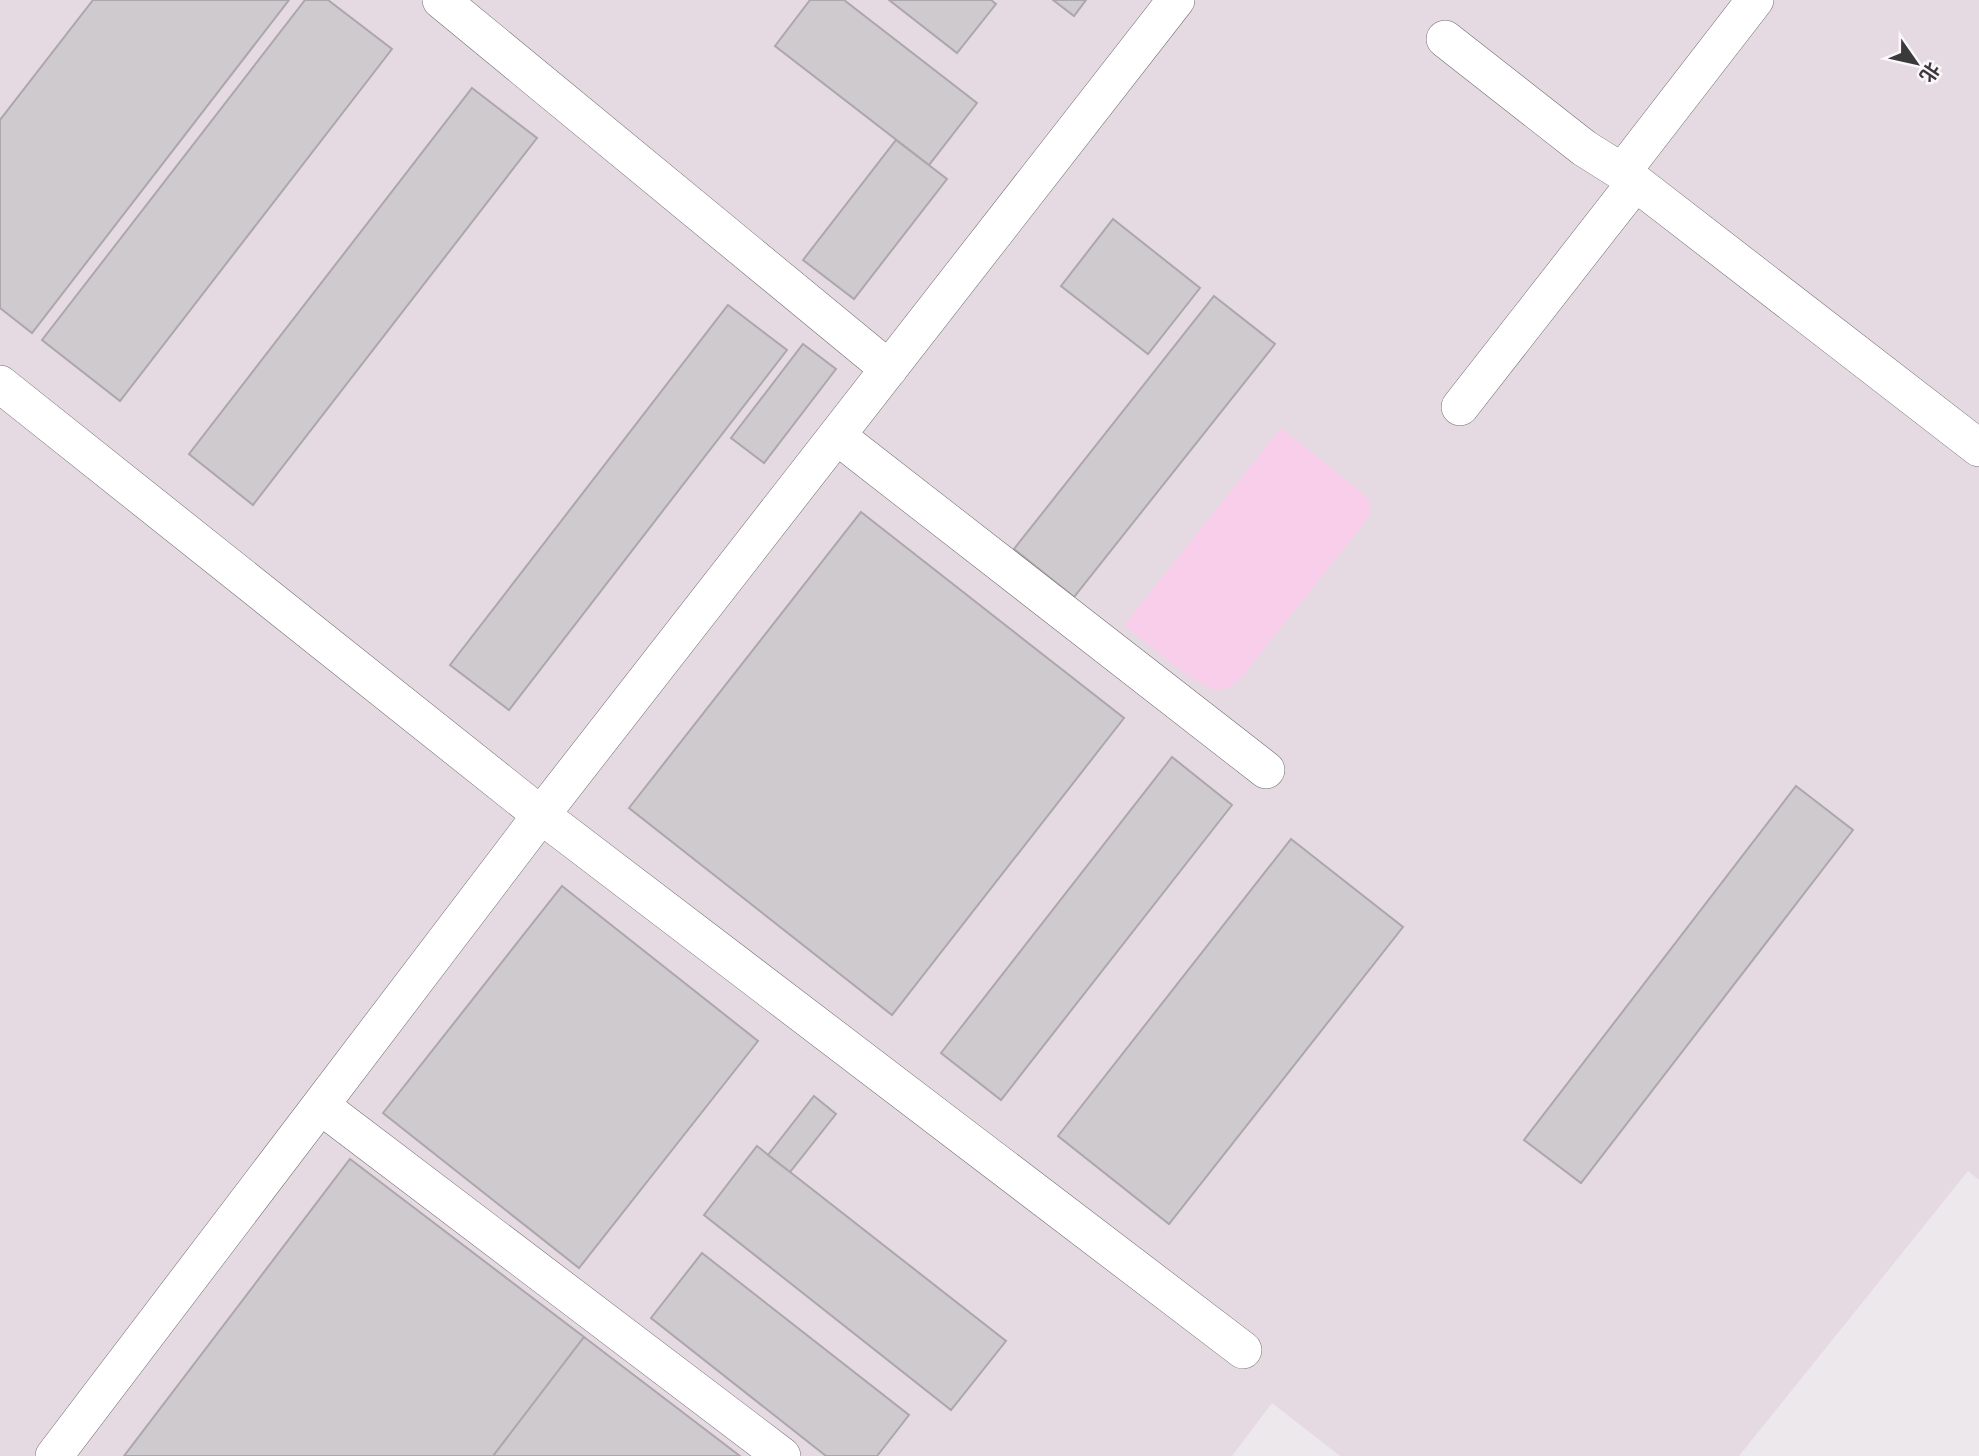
<svg xmlns="http://www.w3.org/2000/svg" width="1979" height="1456" font-family="'PT Serif','Noto Sans SC',serif">
	<style>
		.built { fill: #e6dae2 }
		.green { fill: #f8ceea }
		.building { fill: #cfcacd; stroke: #aca7aa; stroke-width: 2 }
		.lines { fill: none; stroke-linecap: round; stroke-linejoin: round }
		.minor-casing { stroke: #716d70; stroke-width: 38 }
		.minor { stroke: #fff; stroke-width: 37 }
	</style>
	<rect width="100%" height="100%" fill="#ede8ec"/>
	<path class="built" d="M0 0H1979V1180L1968 1171 1739 1456H1340L1272 1403 1232 1456H0Z"/>
	<path class="green" d="M1281 428 1365 495 1371 504 1368 518 1239 680C1233 684 1227 689 1220 690 1199 691 1143 639 1124 625Z"/>
	<path class="building" d="M93 0H289L32 333 0 308V120Z
		M305 0H328L392 49 120 401 42 340Z
		M810 0H844L977 103 929 165 775 46Z
		M889 0H991L996 4 957 53Z
		M1053 0H1086L1074 16Z
		M472 88 537 138 253 505 189 454Z
		M896 140 947 179 854 299 803 260Z
		M1113 219 1200 288 1148 354 1061 286Z
		M1214 296 1275 344 1074 597 1014 549Z
		M728 305 787 350 509 710 450 665Z
		M803 344 836 369 764 463 731 438Z
		M861 512 1124 718 892 1015 629 808Z
		M1172 757 1232 805 1001 1100 941 1053Z
		M1796 786 1853 830 1581 1183 1524 1140Z
		M1291 839 1403 927 1169 1224 1058 1136Z
		M562 886 758 1041 579 1268 383 1113Z
		M814 1096 836 1114 790 1172 768 1155Z
		M757 1146 1006 1341 951 1410 704 1215Z
		M350 1159 584 1337 493 1456H124Z
		M702 1253 909 1415 877 1456H826L651 1318Z
		M584 1337 740 1456H493Z"/>
	<g class="lines">
		<g class="minor-casing">
			<path id="minor" d="M441 0 889 369
				M1755 0 1622 172 1979 448
				M1445 39 1584 148 1622 172
				M0 384 541 815 1243 1350
				M1460 407 1635 183
				M837 436 1266 770
				M321 1106 782 1456
				M54 1456 541 815 1176 0"/>
		</g>
		<use href="#minor" class="minor"/>
	</g>
	<g transform="translate(1916 63) rotate(124)" stroke="#fbf6f9" stroke-width="5" paint-order="stroke">
	<path d="M0-5L12 26L0 18L-12 26Z" fill="#3b3a3b"/>
	<text y="-10" font-size="19" font-weight="bold" text-anchor="middle" fill="#3b3a3b">北</text>
	</g>
</svg>
